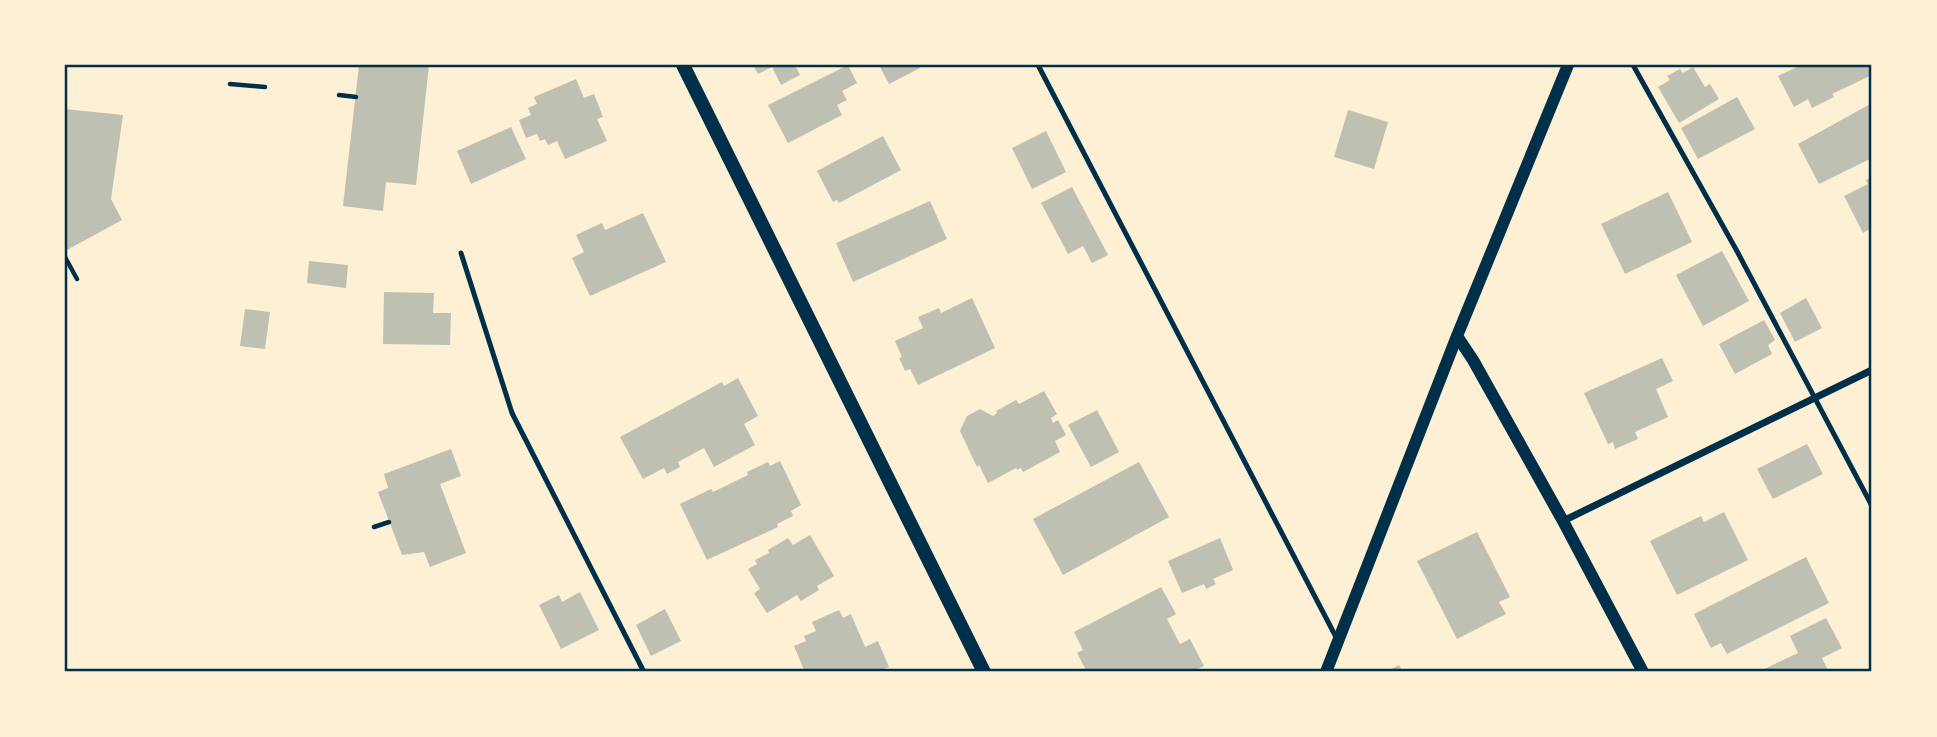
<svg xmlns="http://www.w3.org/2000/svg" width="1937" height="737" font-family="'Exo 2',sans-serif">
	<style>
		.building { fill: #bec0b2 }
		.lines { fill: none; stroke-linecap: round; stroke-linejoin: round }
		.path { stroke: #003049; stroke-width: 4.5 }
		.service { stroke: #003049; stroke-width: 5 }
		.minor { stroke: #003049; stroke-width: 7 }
		.tertiary { stroke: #003049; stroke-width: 12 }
		.secondary { stroke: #003049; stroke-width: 14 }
		.neatline { fill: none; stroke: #003049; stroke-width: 2.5 }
	</style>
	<rect width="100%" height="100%" fill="#fdf0d5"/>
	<path class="building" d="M359 65H429L416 185 386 182 383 211 343 206Z
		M753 65H795L800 75 781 85 772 67 758 74Z
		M848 65 857 83 842 91 847 100 837 105 842 115 788 143 768 105Z
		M879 65H919L920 68 889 84Z
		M1801 65H1868L1872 75 1832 94 1834 97 1812 108 1808 99 1794 107 1778 76Z
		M1693 67 1705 87 1710 84 1719 99 1679 123 1658 87 1670 80 1667 76 1680 69 1683 73Z
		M576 79 584 98 594 94 603 117 597 119 607 141 565 159 557 141 548 145 545 139 540 141 537 134 526 138 519 120 531 115 528 108 537 104 534 97Z
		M1737 97 1755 129 1698 159 1681 128Z
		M1872 103V158L1819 184 1798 144Z
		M65 109 123 115 111 199 122 220 65 251Z
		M1348 110 1388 122 1374 169 1334 157Z
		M511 127 526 159 471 184 457 151Z
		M1046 131 1066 172 1032 189 1012 148Z
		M883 136 901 170 839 203 837 200 833 202 817 171Z
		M1872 177V228L1863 233 1844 196 1868 184 1866 180Z
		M1072 187 1108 255 1092 263 1083 246 1068 254 1041 203Z
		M1668 192 1692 242 1625 274 1601 224Z
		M930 201 947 239 853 282 836 243Z
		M643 213 666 262 590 296 572 258 584 252 576 235 602 223 605 230Z
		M1722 251 1749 301 1703 326 1676 275Z
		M309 261 348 265 346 288 307 283Z
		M384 292 434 293 433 313H451L450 345 383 344Z
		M972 298 995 348 918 385 910 369 905 371 899 358 902 357 895 341 923 328 918 317 939 308 941 313Z
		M1806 298 1822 328 1795 342 1780 313Z
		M245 309 270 312 265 349 240 346Z
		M1764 320 1775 340 1768 345 1772 354 1735 374 1719 344Z
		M1662 358 1673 381 1656 389 1668 417 1635 432 1638 439 1615 449 1613 442 1608 444 1584 393Z
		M738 378 758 416 744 424 755 445 714 467 704 448 678 462 680 467 667 474 664 468 643 479 620 437 722 382 724 386Z
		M1044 391 1057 414 1051 418 1053 423 1058 420 1066 435 1055 441 1060 452 1023 472 1021 468 1017 470 1016 468 988 483 979 465 977 467 960 431 967 416 980 409 993 416 997 413 996 411 1016 400 1019 404Z
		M1097 410 1119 452 1091 467 1068 425Z
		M1807 444 1823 474 1773 499 1757 469Z
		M451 449 461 476 440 484 466 553 430 567 424 552 402 555 378 492 388 488 384 474Z
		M780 461 801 505 791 511 793 516 777 524 778 527 707 560 680 504 711 489 713 492 748 475 747 472 768 462 770 466Z
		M1139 462 1169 517 1063 575 1033 519Z
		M1724 512 1748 560 1677 595 1650 541 1701 516 1704 522Z
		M1477 532 1510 597 1499 602 1506 614 1457 639 1417 561Z
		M810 535 834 576 817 586 819 590 801 601 797 595 767 613 754 593 760 589 748 569 757 564 755 560 769 553 768 550 788 538 793 545Z
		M1220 538 1233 570 1213 579 1216 584 1206 589 1204 584 1182 593 1168 561Z
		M1806 557 1829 603 1727 654 1721 643 1711 648 1694 614Z
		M1161 587 1176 614 1167 619 1180 644 1190 639 1204 666 1191 672H1087L1077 653 1083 650 1074 632Z
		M580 592 599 630 561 649 539 605 559 595 562 602Z
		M665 609 681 641 651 656 636 625Z
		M839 610 843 618 851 614 865 647 878 641 889 667 876 672H805L794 646 806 641 804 636 816 631 812 622Z
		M1826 618 1842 648 1822 658 1829 672H1758L1798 653 1790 636Z
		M1399 665 1403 672H1386Z"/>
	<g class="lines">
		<path class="path" d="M230 84 265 87
			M339 95 356 97
			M65 257 77 279
			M374 527 389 522"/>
		<path class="service" d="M1038 65 1337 639
			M1633 65 1738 253 1872 506
			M461 253 512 413 644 672"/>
		<path class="minor" d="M1563 521 1872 370"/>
		<path class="tertiary" d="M1457 336 1473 360 1563 521 1643 672
			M1326 672 1457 336 1568 65"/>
		<path class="secondary" d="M683 65 984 672"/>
	</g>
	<rect width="1937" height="737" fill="none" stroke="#fdf0d5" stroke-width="133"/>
	<rect x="66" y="66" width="1804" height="604" class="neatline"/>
</svg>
